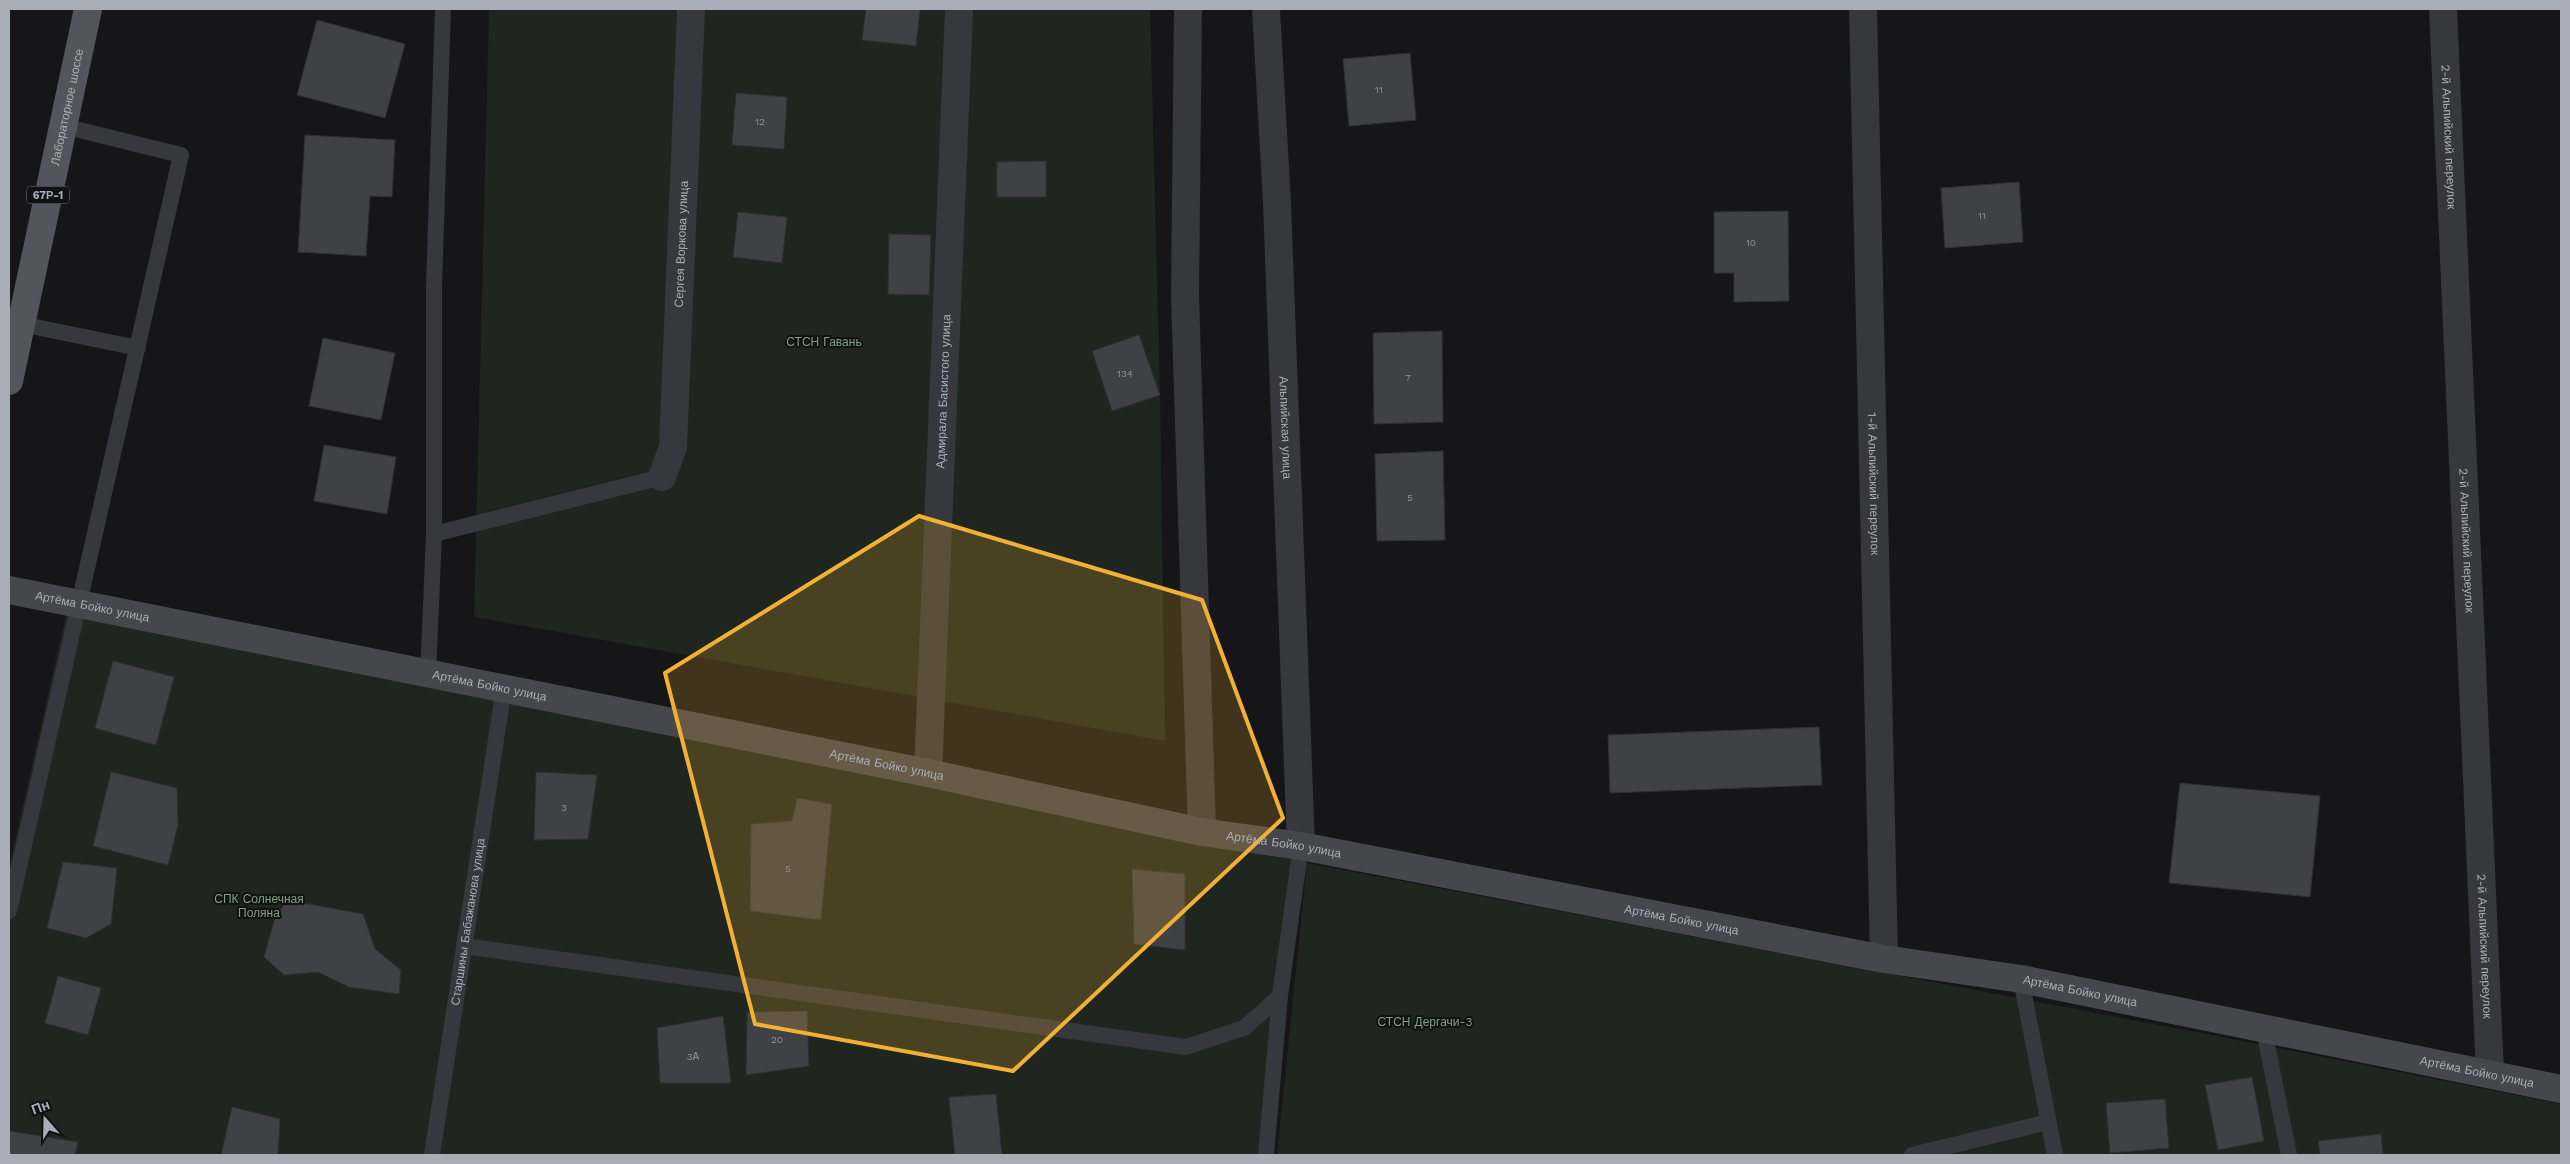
<svg xmlns="http://www.w3.org/2000/svg" width="2570" height="1164" font-family="'Work Sans',sans-serif">
	<style>
		.green { fill: #1e261f }
		.building { fill: #404145; stroke: #303034 }
		.lines { fill: none; stroke-linecap: round; stroke-linejoin: round }
		.lane { stroke: #37383d; stroke-width: 16 }
		.street { stroke: #37383d; stroke-width: 28 }
		.secondary { stroke: #45474d; stroke-width: 28 }
		.primary { stroke: #53555c; stroke-width: 28 }
		.marked { fill: #f2b134; fill-opacity: 0.2; stroke: #f2b134; stroke-width: 4; stroke-linejoin: round }
		.labels { text-anchor: middle; stroke-width: 4; stroke-linejoin: round; paint-order: stroke }
		.number-label { font-size: 10px; fill: #8e929b }
		.shield { fill: #111113; stroke: #7b7e86; stroke-width: 1 }
		.shield-label { font-size: 11px; font-weight: bold; fill: #a8adb8 }
		.street-label { font-size: 12px; fill: #a8adb8; stroke: #111113 }
		.park-label { font-size: 12px; fill: #7fa381; stroke: #111113 }
	</style>
	<rect width="100%" height="100%" fill="#161618"/>
	<path class="green" d="M489 9H1150L1160 395 1165 741 474 617Z
		M66 615 1292 857 1260 1155H9V867Z
		M1307 863 2201 1033 2561 1104V1155H1277Z"/>
	<path class="building" d="M866 9H920L916 46 862 40Z
		M317 20 405 44 385 118 297 95Z
		M1410 53 1416 120 1349 126 1343 59Z
		M736 93 787 97 784 149 732 145Z
		M305 135 395 140 392 197 370 196 366 256 298 252Z
		M1046 161V197H997V162Z
		M2019 182 2023 242 1945 248 1941 188Z
		M1788 211 1789 301 1734 302V273H1714V212Z
		M738 212 787 217 782 263 733 257Z
		M889 234 931 235 929 295 888 294Z
		M1442 331 1443 422 1374 424 1373 333Z
		M1139 335 1160 395 1112 411 1092 351Z
		M323 338 395 353 381 420 309 406Z
		M324 445 396 457 387 514 314 501Z
		M1443 451 1445 540 1377 541 1375 454Z
		M113 661 174 677 156 745 95 728Z
		M1819 727 1822 785 1610 793 1608 735Z
		M111 772 177 788 178 825 168 865 93 846Z
		M536 772 597 775 588 839 534 840Z
		M2180 783 2320 796 2310 897 2169 883Z
		M797 798 832 804 821 920 750 911 751 824 792 821Z
		M63 862 117 868 111 924 86 938 47 928Z
		M1132 869 1185 874V950L1134 944Z
		M287 900 363 914 375 949 401 970 399 994 349 987 318 972 284 975 264 957 275 918Z
		M58 976 101 988 88 1035 45 1023Z
		M807 1011 809 1066 746 1075 747 1012Z
		M723 1016 731 1083H660L657 1028Z
		M2252 1077 2264 1141 2218 1150 2205 1085Z
		M996 1094 1002 1155H955L949 1097Z
		M2165 1099 2169 1148 2110 1153 2106 1103Z
		M232 1107 280 1119 278 1155H221Z
		M9 1131 78 1142 75 1155H9Z
		M2381 1134 2383 1155H2320L2318 1141Z"/>
	<g class="lines">
		<g class="lane">
			<path d="M21 324 138 348"/>
			<path d="M434 534V286L443 9"/>
			<path d="M428 675 434 534 662 477"/>
			<path d="M9 911 181 155 63 126"/>
			<path d="M464 946 1186 1047 1244 1028 1280 996"/>
			<path d="M2021 979 2055 1155"/>
			<path d="M2264 1030 2289 1155"/>
			<path id="s1" d="M432 1155 504 688"/>
			<path d="M1266 1155 1280 996 1301 846"/>
			<path d="M1912 1155 2048 1122"/>
		</g>
		<g class="street">
			<path d="M1188 9 1185 296 1202 832"/>
			<path id="s2" d="M1266 9 1277 203 1301 846"/>
			<path id="s3" d="M1863 9 1884 959"/>
			<path id="s4" d="M2443 9 2490 1074"/>
			<path id="s5" d="M662 477 673 447 691 9"/>
			<path id="s6" d="M928 773 959 9"/>
		</g>
		<path class="secondary" id="s7" d="M9 590 928 773 1202 832 1301 846 1884 959 2021 979 2561 1089"/>
		<path class="primary" id="s8" d="M9 381 88 9"/>
	</g>
	<path class="marked" d="M919 516 1202 600 1283 818 1013 1071 755 1024 665 673Z"/>
	<g class="labels">
		<g class="number-label">
			<text x="1379" y="93">11</text>
			<text x="760" y="125">12</text>
			<text x="1982" y="219">11</text>
			<text x="1751" y="246">10</text>
			<text x="1125" y="377">134</text>
			<text x="1408" y="381">7</text>
			<text x="1410" y="501">5</text>
			<text x="564" y="811">3</text>
			<text x="788" y="872">5</text>
			<text x="777" y="1043">20</text>
			<text x="693" y="1060">3А</text>
		</g>
		<rect class="shield" x="27" y="186.5" width="42" height="17" rx="4"/>
		<g class="shield-label">
			<text x="48" y="199">67Р-1</text>
		</g>
		<g class="street-label">
			<text dy="4" stroke="none"><textPath href="#s8" startOffset="280">Лабораторное шоссе</textPath></text>
			<text dy="4" stroke="none"><textPath href="#s4" startOffset="128">2-й Альпийский переулок</textPath></text>
			<text dy="4" stroke="none"><textPath href="#s5" startOffset="235">Сергея Воркова улица</textPath></text>
			<text dy="4" stroke="none"><textPath href="#s6" startOffset="382">Адмирала Басистого улица</textPath></text>
			<text dy="4" stroke="none"><textPath href="#s2" startOffset="419">Альпийская улица</textPath></text>
			<text dy="4" stroke="none"><textPath href="#s3" startOffset="475">1-й Альпийский переулок</textPath></text>
			<text dy="4" stroke="none"><textPath href="#s4" startOffset="532">2-й Альпийский переулок</textPath></text>
			<text dy="4" stroke="none"><textPath href="#s7" startOffset="85">Артёма Бойко улица</textPath></text>
			<text dy="4" stroke="none"><textPath href="#s7" startOffset="490">Артёма Бойко улица</textPath></text>
			<text dy="4" stroke="none"><textPath href="#s7" startOffset="895">Артёма Бойко улица</textPath></text>
			<text dy="4" stroke="none"><textPath href="#s7" startOffset="1300">Артёма Бойко улица</textPath></text>
			<text dy="4" stroke="none"><textPath href="#s7" startOffset="1705">Артёма Бойко улица</textPath></text>
			<text dy="4" stroke="none"><textPath href="#s1" startOffset="236">Старшины Бабажанова улица</textPath></text>
			<text dy="4" stroke="none"><textPath href="#s4" startOffset="938">2-й Альпийский переулок</textPath></text>
			<text dy="4" stroke="none"><textPath href="#s7" startOffset="2110">Артёма Бойко улица</textPath></text>
			<text dy="4" stroke="none"><textPath href="#s7" startOffset="2515">Артёма Бойко улица</textPath></text>
		</g>
		<g class="park-label">
			<text x="824" y="346">СТСН Гавань</text>
			<text x="259" y="903">СПК Солнечная<tspan x="259" dy="14">Поляна</tspan></text>
			<text x="1425" y="1026">СТСН Дергачи-3</text>
		</g>
	</g>
	<rect width="2570" height="1164" fill="none" stroke="#a8adb8" stroke-width="20"/>
	<g transform="translate(45 1119) rotate(340)" stroke="#111113" stroke-width="4" paint-order="stroke">
	<path d="M0-4L9 19L0 12L-9 19Z" fill="#a8adb8"/>
	<text y="-8" font-size="14" font-weight="bold" text-anchor="middle" fill="#a8adb8">Пн</text>
	</g>
</svg>
